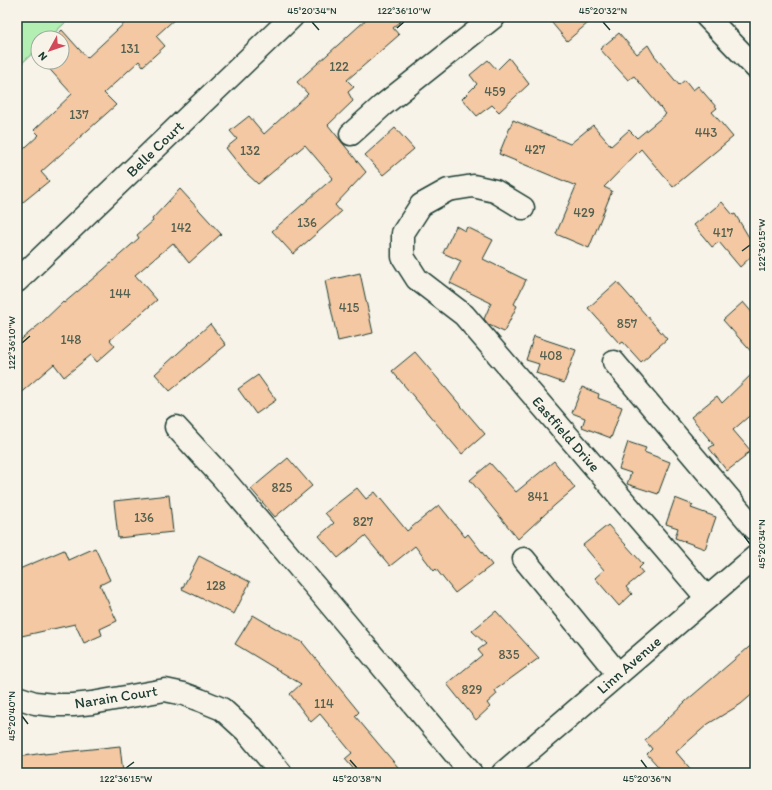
<svg xmlns="http://www.w3.org/2000/svg" width="772" height="790" font-family="Itim,sans-serif">
	<style>
		.green { fill: #b3eeb3; stroke: #699674 }
		.building { fill: #f3c8a2; stroke: #1f3d34 }
		.lines { fill: none; stroke-linecap: round; stroke-linejoin: round }
		.minor-casing { stroke: #1f3d34; stroke-width: 25 }
		.major-casing { stroke: #1f3d34; stroke-width: 25 }
		.minor { stroke: #f7f3e8; stroke-width: 22 }
		.major { stroke: #f7f3e8; stroke-width: 22 }
		.ticks { fill: none; stroke: #1f3d34; stroke-width: 1.5 }
		.labels { text-anchor: middle; stroke-width: 4; stroke-linejoin: round; paint-order: stroke }
		.number-label { font-size: 13px; fill: #546050 }
		.street-label { font-size: 15px; fill: #1f3d34; stroke: #f7f3e8 }
		.neatline { fill: none; stroke: #1f3d34; stroke-width: 1.5 }
		.ticks-label { font-size: 10px; text-anchor: middle; fill: #1f3d34 }
	</style>
	<rect width="100%" height="100%" fill="#f7f3e8"/>
	<filter id="ink" filterUnits="userSpaceOnUse"><feTurbulence type="fractalNoise" baseFrequency=".025" numOctaves="2"/><feDisplacementMap in="SourceGraphic" scale="8" xChannelSelector="R" yChannelSelector="G"/><feConvolveMatrix kernelMatrix="1 2 1 2 8 2 1 2 1" color-interpolation-filters="sRGB"/></filter>
	<g filter="url(#ink)">
		<path class="green" d="M17 17H71L49 38H38V48L17 68Z"/>
		<path class="building" d="M131 17H177L156 36 165 46 143 66 139 61 104 93 116 105 41 172 49 181 17 207V155L39 135 34 130 72 94 43 62H62V38H54L62 30 87 58Z
			M369 17H406L393 28 399 35 347 80 354 87 348 92 353 101 328 125 366 172 335 205 341 212 293 254 272 231 333 178 305 145 258 184 245 172 226 148 237 139 230 131 249 116 264 134 308 94 297 82Z
			M547 17H595L567 41Z
			M619 33 637 54 648 45 654 55 679 85 685 80 693 90 698 86 717 108 712 112 733 137 673 187 641 149 604 187 612 191 589 248 556 234 576 186 499 154 513 120 570 144 593 125 611 146 629 130 637 138 666 114 634 76 628 80 600 49Z
			M509 58 529 84 499 112 492 105 477 116 462 99 477 84 470 75 488 60 497 70Z
			M395 128 414 149 383 175 365 155Z
			M180 189 221 234 189 263 173 243 135 275 157 300 110 340 115 346 97 362 91 355 64 377 54 364 17 396V343L41 323 63 302 64 303 103 270 139 238 137 235 153 221 152 219Z
			M722 202 733 215 735 214 750 239 755 245V253L740 267 719 242 712 247 694 225Z
			M456 226 465 231 467 227 493 240 483 259 526 280 514 304 517 306 504 332 489 325 484 319 491 303 450 283 461 261 443 253Z
			M360 273 373 333 338 341 325 281Z
			M617 282 667 339 641 362 623 342 620 344 588 308Z
			M743 302 755 316V356L723 320Z
			M210 324 226 345 170 391 155 374Z
			M534 336 576 350 564 383 536 373 539 364 526 360Z
			M415 352 485 434 462 454 392 371Z
			M755 371V411L733 430 751 451 744 456 745 457 727 471 709 448 714 445 691 417 717 396 722 403Z
			M258 375 276 400 256 414 238 389Z
			M582 387 599 394 598 398 622 407 611 438 582 427 585 418 572 413Z
			M628 442 646 448 644 452 670 462 658 494 627 484 631 473 619 469Z
			M288 458 312 486 275 517 251 489Z
			M554 461 575 488 555 505 518 539 470 480 490 463 516 492Z
			M357 488 366 499 375 492 407 531 439 505 465 537 468 534 492 565 455 593 436 569 434 571 415 546 390 566 365 536 338 558 319 536 334 523 325 513Z
			M169 495 173 532 118 538 114 501Z
			M675 498 693 505 691 508 716 517 705 549 675 538 678 528 666 524Z
			M608 525 643 564 639 568 643 573 626 587 632 594 619 606 595 578 604 570 583 545Z
			M95 548 110 580 100 585 117 621 100 629 102 635 84 643 75 624 17 637V570L64 550 68 560Z
			M199 556 250 582 234 614 182 589Z
			M496 611 539 658 495 690 497 694 487 703 490 707 476 720 447 684 482 655 478 650 486 644 472 631Z
			M253 615 282 632 302 642 359 712 355 716 403 773H357L345 759 352 753 320 714 311 722 290 694 301 684 235 644Z
			M755 642V692L741 704 708 724 676 752 694 773H664L647 754 652 749 645 740 686 701Z
			M120 746 123 773H17V757L44 753V754Z"/>
		<g class="lines">
			<g class="minor-casing">
				<path id="minor" d="M707 17 755 67
					M351 134 382 106 494 17
					M523 208 495 191 473 186 448 190 421 205 403 233V257L417 279 464 315 707 598
					M17 281 292 17
					M614 362 755 529
					M176 427 222 477 319 591 471 773
					M524 559 618 674
					M17 697 35 703 54 705H73L92 703 165 690 184 694 200 700 222 709 246 731 281 773"/>
			</g>
			<g class="major-casing">
				<path id="major" d="M503 773 755 557"/>
			</g>
			<use href="#minor" class="minor"/>
			<use href="#major" class="major"/>
		</g>
	</g>
	<path class="ticks" d="M312 22 319 30M603 22 610 30M397 28 404 22M742 251 750 245M22 343 30 336M744 536 750 544M22 716 28 724M350 760 357 768M641 760 647 768M126 768 134 762"/>
	<g class="labels">
		<g class="number-label">
			<text x="130" y="53">131</text>
			<text x="339" y="71">122</text>
			<text x="495" y="96">459</text>
			<text x="79" y="119">137</text>
			<text x="706" y="137">443</text>
			<text x="535" y="154">427</text>
			<text x="250" y="155">132</text>
			<text x="584" y="217">429</text>
			<text x="307" y="227">136</text>
			<text x="181" y="232">142</text>
			<text x="723" y="237">417</text>
			<text x="120" y="298">144</text>
			<text x="349" y="312">415</text>
			<text x="627" y="328">857</text>
			<text x="71" y="344">148</text>
			<text x="551" y="360">408</text>
			<text x="282" y="492">825</text>
			<text x="538" y="501">841</text>
			<text x="144" y="522">136</text>
			<text x="363" y="526">827</text>
			<text x="216" y="590">128</text>
			<text x="509" y="659">835</text>
			<text x="472" y="694">829</text>
			<text x="324" y="708">114</text>
		</g>
		<g class="street-label">
			<text transform="translate(155 149) rotate(-44)" y="5">Belle Court</text>
			<text transform="translate(566 434) rotate(49)" y="5">Eastfield Drive</text>
			<text transform="translate(629 665) rotate(-41)" y="5">Linn Avenue</text>
			<text transform="translate(116 697) rotate(-9)" y="5">Narain Court</text>
		</g>
	</g>
	<rect width="772" height="790" fill="none" stroke="#f7f3e8" stroke-width="44"/>
	<g transform="translate(50 50) rotate(230)"><circle r="19" fill="#f7f3e8" stroke="#a1aaa0"/>
	<path d="M0-3L7 15L0 10L-7 15Z" fill="#d1495b"/>
	<text y="-6" font-size="11" font-weight="bold" text-anchor="middle" fill="#1f3d34">N</text>
	</g>
	<rect x="22" y="22" width="728" height="746" class="neatline"/>
	<g class="ticks-label">
		<text x="312" y="14">45°20'34"N</text>
		<text x="404" y="14">122°36'10"W</text>
		<text x="603" y="14">45°20'32"N</text>
		<text transform="translate(761 245) rotate(-90)" y="4">122°36'15"W</text>
		<text transform="translate(11 343) rotate(-90)" y="4">122°36'10"W</text>
		<text transform="translate(761 544) rotate(-90)" y="4">45°20'34"N</text>
		<text transform="translate(11 716) rotate(-90)" y="4">45°20'40"N</text>
		<text x="126" y="782">122°36'15"W</text>
		<text x="357" y="782">45°20'38"N</text>
		<text x="647" y="782">45°20'36"N</text>
	</g>
</svg>
